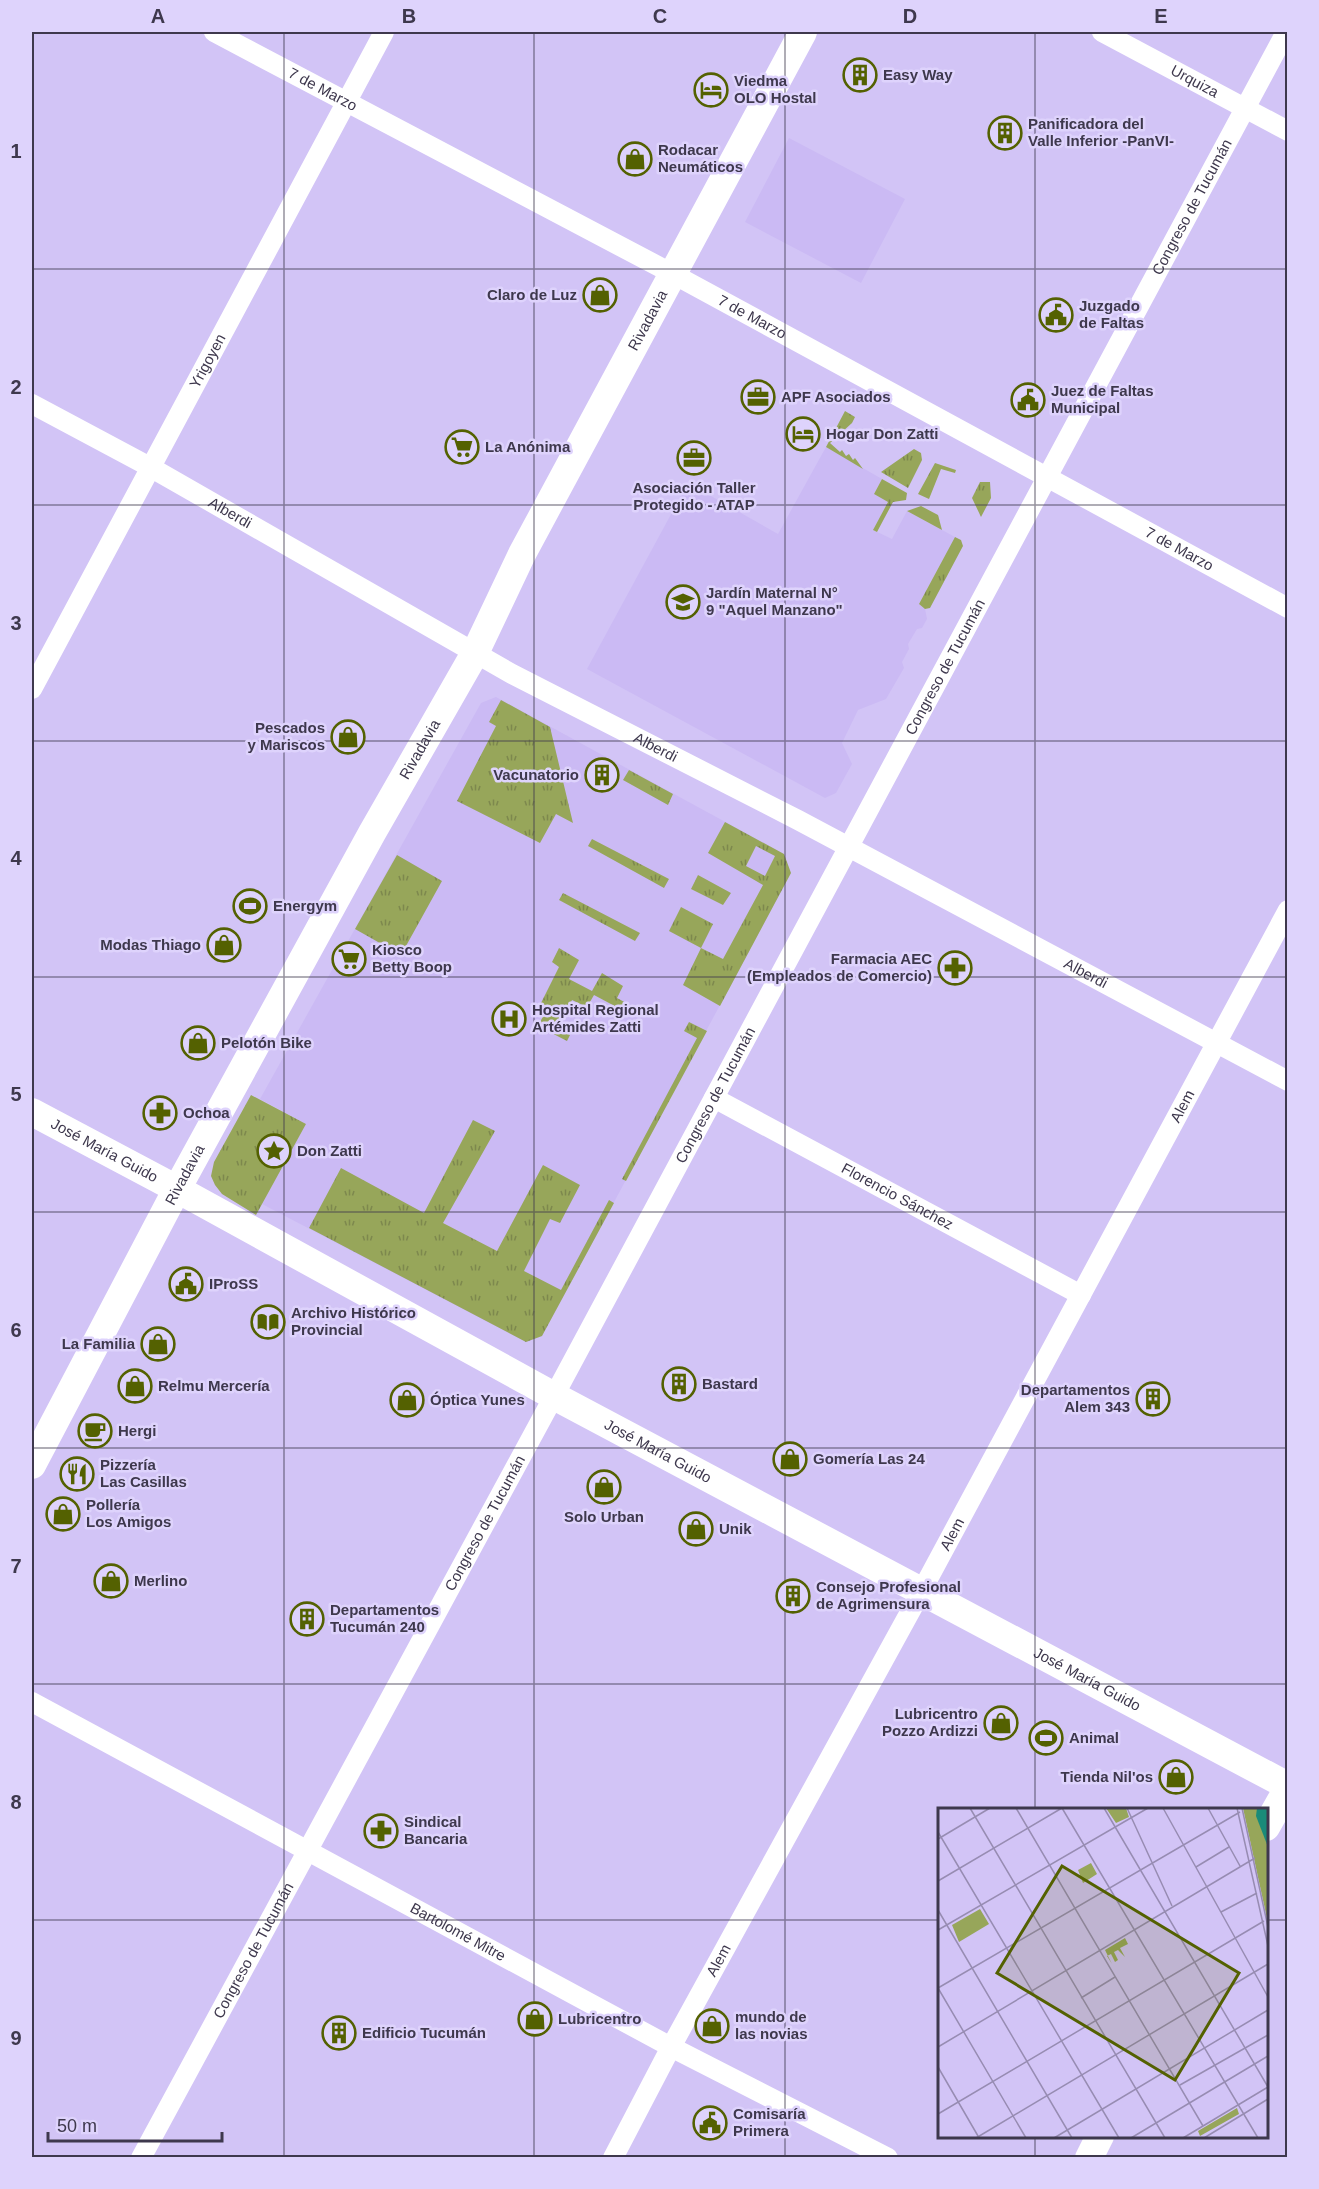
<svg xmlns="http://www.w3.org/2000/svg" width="1319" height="2189" font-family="Arial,sans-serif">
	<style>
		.built { fill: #cbbaf4 }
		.grass { fill: url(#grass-tufts); fill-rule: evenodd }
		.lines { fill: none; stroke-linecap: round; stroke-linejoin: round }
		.minor { stroke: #fff; stroke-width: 20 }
		.secondary { stroke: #fff; stroke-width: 28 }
		.grid { fill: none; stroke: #3e384d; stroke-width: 1.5; stroke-opacity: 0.55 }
		.labels { text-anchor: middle; stroke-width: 5; stroke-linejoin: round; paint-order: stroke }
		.poi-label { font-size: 15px; font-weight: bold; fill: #3e384d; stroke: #ded3fc; text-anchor: start }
		.street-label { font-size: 15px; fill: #3e384d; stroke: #ded3fc }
		.inset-road { fill: none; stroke: #978cb2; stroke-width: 1.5 }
		.view { fill: #546101; fill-opacity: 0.15; stroke: #546101; stroke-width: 3 }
		.inset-edge { fill: none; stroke: #3e384d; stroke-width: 3 }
		.neatline { fill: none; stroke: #3e384d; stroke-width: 2 }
		.grid-label { font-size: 20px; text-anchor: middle; font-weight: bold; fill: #3e384d }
	</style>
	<defs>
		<pattern id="grass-tufts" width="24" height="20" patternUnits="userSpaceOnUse" patternTransform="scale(1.5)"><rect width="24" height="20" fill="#97a65a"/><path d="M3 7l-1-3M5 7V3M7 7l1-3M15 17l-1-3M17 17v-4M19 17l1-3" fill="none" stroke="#7d884d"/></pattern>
	</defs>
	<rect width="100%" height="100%" fill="#d2c4f6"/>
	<path class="built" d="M789 138 905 199 861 283 745 222Z
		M826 447 882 479 874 494 888 502 873 530 892 539 907 511 955 537 919 604 925 609 927 619 922 628 917 629 908 644 909 649 902 662 904 668 886 699 858 710 842 743 852 764 836 793 825 798 587 669 688 483 778 534Z
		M496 697 784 854 791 873 542 1336 526 1342 262 1204 306 1124 260 1099 481 703Z"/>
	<path class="grass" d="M845 411 855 417 852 423 830 443 840 452 842 450 846 456 849 454 853 460 855 458 863 469 826 447Z
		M914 449 921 453 922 460 908 488 881 472Z
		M935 463 956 470 955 473 941 469 929 499 918 494Z
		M882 479 907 493 906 500 893 502 877 532 873 530 888 502 874 494Z
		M980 482H990L991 498 981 517 972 498Z
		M921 506 938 515 942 530 907 511Z
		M955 537 961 540 963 546 930 608 925 609 919 604Z
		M501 700 550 727 573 823 556 814 540 843 457 801 496 726 489 722Z
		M629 770 673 794 668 805 623 780Z
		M725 822 784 854 791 873 720 1006 683 985 701 948 669 931 681 907 713 924 701 948 723 959 763 885 708 853ZM756 846 775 856 765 876 746 866Z
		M592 839 669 879 664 888 588 846Z
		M397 855 442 881 401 955 355 929Z
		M698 875 731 893 723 905 691 889Z
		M563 893 640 933 635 941 559 900Z
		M559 948 579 960 569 979 592 991 602 973 623 986 617 998 628 1004 624 1011 594 995 587 1007 572 1000 558 1029 570 1035 567 1041 538 1026 548 1007 541 1003 559 967 552 962Z
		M689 1022 707 1031 626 1181 622 1179 697 1038 684 1031Z
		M251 1095 306 1124 256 1215 222 1194 215 1185 211 1176 214 1162Z
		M473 1120 495 1131 443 1223 497 1251 543 1165 580 1185 560 1223 550 1219 524 1271 561 1290 609 1200 614 1203 542 1336 526 1342 309 1228 341 1168 424 1213Z"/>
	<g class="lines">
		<g class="minor">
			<path id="s1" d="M214 32 673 274 1288 608"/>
			<path id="s2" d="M1102 32 1288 131"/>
			<path id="s3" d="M32 404 150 467 512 674 798 820 1288 1081"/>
			<path id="s4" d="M32 689 384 32"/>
			<path id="s5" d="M714 1098 1081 1295"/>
			<path id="s6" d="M32 1702 671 2047 888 2158"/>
			<path id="s7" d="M141 2158 554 1396 1286 32"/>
			<path id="s8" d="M613 2158 671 2047 921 1592 1288 910"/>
		</g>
		<g class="secondary">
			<path id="s9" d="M32 1112 177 1189 554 1396 1288 1786"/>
			<path id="s10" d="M32 1465 177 1189 372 833 475 653 522 554 803 32"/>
			<path d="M1266 1827 1288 1788"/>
			<path d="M1089 2158 1100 2136"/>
		</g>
	</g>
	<path class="grid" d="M284 32V2158M534 32V2158M785 32V2158M1035 32V1810M32 269H1288M32 505H1288M32 741H1288M32 977H1288M32 1212H1288M32 1448H1288M32 1684H1288M32 1920H940M1266 1920H1288M1035 2136V2158"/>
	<defs>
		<g id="building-ring" transform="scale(1.725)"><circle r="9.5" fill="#ded3fc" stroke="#546101" stroke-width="1.5"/><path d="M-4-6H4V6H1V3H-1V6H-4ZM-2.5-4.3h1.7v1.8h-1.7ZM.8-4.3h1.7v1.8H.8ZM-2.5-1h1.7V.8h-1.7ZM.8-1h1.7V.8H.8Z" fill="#546101"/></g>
		<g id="hotel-ring" transform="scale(1.725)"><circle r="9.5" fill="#ded3fc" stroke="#546101" stroke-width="1.5"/><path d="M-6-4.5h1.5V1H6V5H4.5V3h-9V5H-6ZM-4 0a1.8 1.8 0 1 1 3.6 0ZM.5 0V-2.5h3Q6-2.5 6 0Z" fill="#546101"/></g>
		<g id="shop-ring" transform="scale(1.725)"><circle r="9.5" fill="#ded3fc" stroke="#546101" stroke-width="1.5"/><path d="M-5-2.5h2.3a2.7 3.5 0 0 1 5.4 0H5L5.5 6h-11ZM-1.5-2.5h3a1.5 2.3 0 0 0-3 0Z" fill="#546101"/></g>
		<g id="civic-ring" transform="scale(1.725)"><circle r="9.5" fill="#ded3fc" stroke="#546101" stroke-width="1.5"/><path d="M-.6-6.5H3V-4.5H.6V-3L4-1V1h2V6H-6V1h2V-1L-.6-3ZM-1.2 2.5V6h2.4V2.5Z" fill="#546101"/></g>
		<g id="office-ring" transform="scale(1.725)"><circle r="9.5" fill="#ded3fc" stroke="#546101" stroke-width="1.5"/><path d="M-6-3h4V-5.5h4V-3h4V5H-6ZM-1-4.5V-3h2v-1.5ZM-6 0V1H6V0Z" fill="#546101"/></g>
		<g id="supermarket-ring" transform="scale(1.725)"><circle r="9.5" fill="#ded3fc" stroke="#546101" stroke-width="1.5"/><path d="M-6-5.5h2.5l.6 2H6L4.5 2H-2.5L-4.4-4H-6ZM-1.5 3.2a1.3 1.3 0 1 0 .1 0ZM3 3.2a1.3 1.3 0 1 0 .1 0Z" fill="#546101"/></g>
		<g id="school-ring" transform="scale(1.725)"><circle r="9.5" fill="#ded3fc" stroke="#546101" stroke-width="1.5"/><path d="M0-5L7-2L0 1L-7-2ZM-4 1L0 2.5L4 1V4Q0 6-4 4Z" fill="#546101"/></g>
		<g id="stadium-ring" transform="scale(1.725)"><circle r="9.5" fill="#ded3fc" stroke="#546101" stroke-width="1.5"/><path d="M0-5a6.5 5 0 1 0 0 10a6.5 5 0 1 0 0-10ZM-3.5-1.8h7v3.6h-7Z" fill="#546101"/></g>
		<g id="pharmacy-ring" transform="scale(1.725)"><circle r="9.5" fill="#ded3fc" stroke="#546101" stroke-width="1.5"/><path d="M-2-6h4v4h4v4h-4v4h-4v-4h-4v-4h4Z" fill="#546101"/></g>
		<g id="hospital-ring" transform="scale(1.725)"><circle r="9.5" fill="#ded3fc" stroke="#546101" stroke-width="1.5"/><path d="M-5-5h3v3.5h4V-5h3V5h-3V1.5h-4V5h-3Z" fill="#546101"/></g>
		<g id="sight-ring" transform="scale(1.725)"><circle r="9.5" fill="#ded3fc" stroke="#546101" stroke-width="1.5"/><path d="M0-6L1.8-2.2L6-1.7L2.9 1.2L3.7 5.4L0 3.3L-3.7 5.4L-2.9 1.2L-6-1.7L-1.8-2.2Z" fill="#546101"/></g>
		<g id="library-ring" transform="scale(1.725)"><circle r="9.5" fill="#ded3fc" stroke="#546101" stroke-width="1.5"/><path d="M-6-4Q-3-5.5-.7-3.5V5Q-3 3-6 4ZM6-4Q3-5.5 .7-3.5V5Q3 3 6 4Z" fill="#546101"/></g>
		<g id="cafe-ring" transform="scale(1.725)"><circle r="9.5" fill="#ded3fc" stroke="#546101" stroke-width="1.5"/><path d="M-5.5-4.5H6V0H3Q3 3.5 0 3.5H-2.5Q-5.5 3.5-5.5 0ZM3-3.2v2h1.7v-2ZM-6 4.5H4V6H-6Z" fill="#546101"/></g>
		<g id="restaurant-ring" transform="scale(1.725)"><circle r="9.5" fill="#ded3fc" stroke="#546101" stroke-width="1.5"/><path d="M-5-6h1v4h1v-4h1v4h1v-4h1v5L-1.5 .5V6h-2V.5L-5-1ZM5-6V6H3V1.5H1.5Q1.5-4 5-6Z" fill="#546101"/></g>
	</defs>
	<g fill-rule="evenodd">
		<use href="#building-ring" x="860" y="75"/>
		<use href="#hotel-ring" x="711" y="90"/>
		<use href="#building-ring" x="1005" y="133"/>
		<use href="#shop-ring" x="635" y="159"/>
		<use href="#shop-ring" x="600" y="295"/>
		<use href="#civic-ring" x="1056" y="315"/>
		<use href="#office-ring" x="758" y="397"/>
		<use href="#civic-ring" x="1028" y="400"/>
		<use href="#hotel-ring" x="803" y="434"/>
		<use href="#supermarket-ring" x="462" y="447"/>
		<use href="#office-ring" x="694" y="458"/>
		<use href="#school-ring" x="683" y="602"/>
		<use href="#shop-ring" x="348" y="737"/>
		<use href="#building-ring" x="602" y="775"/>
		<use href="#stadium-ring" x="250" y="906"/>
		<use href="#shop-ring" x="224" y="945"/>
		<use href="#supermarket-ring" x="349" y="959"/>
		<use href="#pharmacy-ring" x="955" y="968"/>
		<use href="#hospital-ring" x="509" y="1019"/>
		<use href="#shop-ring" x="198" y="1043"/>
		<use href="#pharmacy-ring" x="160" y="1113"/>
		<use href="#sight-ring" x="274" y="1151"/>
		<use href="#civic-ring" x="186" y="1284"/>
		<use href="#library-ring" x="268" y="1322"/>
		<use href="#shop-ring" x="158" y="1344"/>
		<use href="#building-ring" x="679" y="1384"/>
		<use href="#shop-ring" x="135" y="1386"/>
		<use href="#building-ring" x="1153" y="1399"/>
		<use href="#shop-ring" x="407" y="1400"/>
		<use href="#cafe-ring" x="95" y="1431"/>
		<use href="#shop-ring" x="790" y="1459"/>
		<use href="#restaurant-ring" x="77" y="1474"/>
		<use href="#shop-ring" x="604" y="1487"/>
		<use href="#shop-ring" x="63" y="1514"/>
		<use href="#shop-ring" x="696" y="1529"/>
		<use href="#shop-ring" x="111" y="1581"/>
		<use href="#building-ring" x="793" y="1596"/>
		<use href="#building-ring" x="307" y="1619"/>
		<use href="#shop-ring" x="1001" y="1723"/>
		<use href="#stadium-ring" x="1046" y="1738"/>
		<use href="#shop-ring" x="1176" y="1777"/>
		<use href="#pharmacy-ring" x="381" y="1831"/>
		<use href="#shop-ring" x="535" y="2019"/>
		<use href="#shop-ring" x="712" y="2026"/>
		<use href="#building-ring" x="339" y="2033"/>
		<use href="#civic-ring" x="710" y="2123"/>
	</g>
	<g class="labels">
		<g class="poi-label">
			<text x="883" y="80">Easy Way</text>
			<text x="734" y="86">Viedma<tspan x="734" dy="17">OLO Hostal</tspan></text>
			<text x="1028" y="129">Panificadora del<tspan x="1028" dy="17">Valle Inferior -PanVI-</tspan></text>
			<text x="658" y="155">Rodacar<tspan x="658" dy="17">Neumáticos</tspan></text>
			<text x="577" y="300" text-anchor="end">Claro de Luz</text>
			<text x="1079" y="311">Juzgado<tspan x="1079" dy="17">de Faltas</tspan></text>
			<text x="1051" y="396">Juez de Faltas<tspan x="1051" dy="17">Municipal</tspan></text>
			<text x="781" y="402">APF Asociados</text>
			<text x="826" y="439">Hogar Don Zatti</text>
			<text x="485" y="452">La Anónima</text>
			<text x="694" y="493" text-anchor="middle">Asociación Taller<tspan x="694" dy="17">Protegido - ATAP</tspan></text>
			<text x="706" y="598">Jardín Maternal N°<tspan x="706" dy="17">9 "Aquel Manzano"</tspan></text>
			<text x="325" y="733" text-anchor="end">Pescados<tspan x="325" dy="17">y Mariscos</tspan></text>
			<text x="579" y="780" text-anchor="end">Vacunatorio</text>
			<text x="273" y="911">Energym</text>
			<text x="201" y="950" text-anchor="end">Modas Thiago</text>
			<text x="372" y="955">Kiosco<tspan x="372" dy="17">Betty Boop</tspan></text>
			<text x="932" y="964" text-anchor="end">Farmacia AEC<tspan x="932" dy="17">(Empleados de Comercio)</tspan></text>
			<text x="532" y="1015">Hospital Regional<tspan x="532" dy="17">Artémides Zatti</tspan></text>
			<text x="221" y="1048">Pelotón Bike</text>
			<text x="183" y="1118">Ochoa</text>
			<text x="297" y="1156">Don Zatti</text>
			<text x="209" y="1289">IProSS</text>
			<text x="291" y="1318">Archivo Histórico<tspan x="291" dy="17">Provincial</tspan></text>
			<text x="135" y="1349" text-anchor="end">La Familia</text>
			<text x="702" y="1389">Bastard</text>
			<text x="158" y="1391">Relmu Mercería</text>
			<text x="1130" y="1395" text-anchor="end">Departamentos<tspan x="1130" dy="17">Alem 343</tspan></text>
			<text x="430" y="1405">Óptica Yunes</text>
			<text x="118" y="1436">Hergi</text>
			<text x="813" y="1464">Gomería Las 24</text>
			<text x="100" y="1470">Pizzería<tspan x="100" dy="17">Las Casillas</tspan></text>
			<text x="86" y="1510">Pollería<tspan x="86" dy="17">Los Amigos</tspan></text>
			<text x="604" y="1522" text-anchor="middle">Solo Urban</text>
			<text x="719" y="1534">Unik</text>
			<text x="134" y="1586">Merlino</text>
			<text x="816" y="1592">Consejo Profesional<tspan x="816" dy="17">de Agrimensura</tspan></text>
			<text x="330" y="1615">Departamentos<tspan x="330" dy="17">Tucumán 240</tspan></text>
			<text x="978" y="1719" text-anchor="end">Lubricentro<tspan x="978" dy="17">Pozzo Ardizzi</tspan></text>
			<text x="1069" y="1743">Animal</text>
			<text x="1153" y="1782" text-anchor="end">Tienda Nil'os</text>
			<text x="404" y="1827">Sindical<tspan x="404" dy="17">Bancaria</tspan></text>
			<text x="735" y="2022">mundo de<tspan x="735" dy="17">las novias</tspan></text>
			<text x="558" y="2024">Lubricentro</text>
			<text x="362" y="2038">Edificio Tucumán</text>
			<text x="733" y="2119">Comisaría<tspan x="733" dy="17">Primera</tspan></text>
		</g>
		<g class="street-label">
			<text dy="5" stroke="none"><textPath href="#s2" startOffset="105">Urquiza</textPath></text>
			<text dy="5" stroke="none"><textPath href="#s1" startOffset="123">7 de Marzo</textPath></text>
			<text dy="5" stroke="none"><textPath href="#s7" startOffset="2216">Congreso de Tucumán</textPath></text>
			<text dy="5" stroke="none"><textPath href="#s1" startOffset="609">7 de Marzo</textPath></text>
			<text dy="5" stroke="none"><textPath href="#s10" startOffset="1300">Rivadavia</textPath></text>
			<text dy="5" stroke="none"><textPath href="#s4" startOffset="372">Yrigoyen</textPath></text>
			<text dy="5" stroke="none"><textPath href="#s3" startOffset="226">Alberdi</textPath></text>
			<text dy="5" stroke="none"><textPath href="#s1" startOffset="1095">7 de Marzo</textPath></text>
			<text dy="5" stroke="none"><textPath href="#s7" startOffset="1694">Congreso de Tucumán</textPath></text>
			<text dy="5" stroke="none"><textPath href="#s3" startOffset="712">Alberdi</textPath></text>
			<text dy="5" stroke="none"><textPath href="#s10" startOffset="814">Rivadavia</textPath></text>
			<text dy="5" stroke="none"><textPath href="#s3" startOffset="1198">Alberdi</textPath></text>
			<text dy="5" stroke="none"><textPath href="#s7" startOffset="1208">Congreso de Tucumán</textPath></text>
			<text dy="5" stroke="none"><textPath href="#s8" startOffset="1196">Alem</textPath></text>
			<text dy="5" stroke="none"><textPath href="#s9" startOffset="82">José María Guido</textPath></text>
			<text dy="5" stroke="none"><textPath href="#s10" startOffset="328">Rivadavia</textPath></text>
			<text dy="5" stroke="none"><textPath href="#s5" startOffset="208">Florencio Sánchez</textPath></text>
			<text dy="5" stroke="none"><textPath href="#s9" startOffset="712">José María Guido</textPath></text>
			<text dy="5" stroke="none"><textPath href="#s7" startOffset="722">Congreso de Tucumán</textPath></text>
			<text dy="5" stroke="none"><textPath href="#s8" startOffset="710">Alem</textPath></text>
			<text dy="5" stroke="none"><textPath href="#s9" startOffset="1198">José María Guido</textPath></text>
			<text dy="5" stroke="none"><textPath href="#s6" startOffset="484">Bartolomé Mitre</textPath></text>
			<text dy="5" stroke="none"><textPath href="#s7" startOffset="236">Congreso de Tucumán</textPath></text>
			<text dy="5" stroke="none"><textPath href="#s8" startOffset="224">Alem</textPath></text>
		</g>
	</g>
	<g transform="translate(938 1808)">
		<rect width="330" height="330" fill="#d2c4f6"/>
		<path d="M153 55 159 66 145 75 140 62ZM187 130 190 136 182 140 187 149 180 142 176 144 180 152 177 154 173 146 169 148 174 156 167 142Z" fill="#97a65a"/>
		<path d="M168 0H188L191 9 178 15ZM305 0H319L330 39V115ZM42 101 51 116 21 134 14 117ZM299 300 301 306 262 328 260 323Z" fill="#97a65a"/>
		<path d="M319 0H330V39L318 8Z" fill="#1a8b79"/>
		<path class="inset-road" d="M32 0 227 330M78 0 265 318M124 0 320 330M166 0 330 279M189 0 234 98M225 0 330 189M270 0 302 58M299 0 330 138M304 0 330 119M0 24 181 330M0 31 52 0M258 59 291 39M0 73 124 0M0 102 134 330M283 104 319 85M0 122 210 0M0 180 302 4M0 180 88 330M143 190 177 169M0 239 317 50M0 259 40 328M242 277 330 227M0 306 326 113M38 330 330 156M116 330 330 202M193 330 330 248M245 330 330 279M266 330 330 291"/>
		<path class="view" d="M124 58 301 165 237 272 59 165Z"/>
		<rect width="330" height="330" class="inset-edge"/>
	</g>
	<rect width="1319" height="2189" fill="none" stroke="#ded3fc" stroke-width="66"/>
	<path d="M48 2132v9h174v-9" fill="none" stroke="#3e384d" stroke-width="3"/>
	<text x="57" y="2132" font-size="18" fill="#3e384d" stroke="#ded3fc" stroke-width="4.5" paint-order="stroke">50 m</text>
	<rect x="33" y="33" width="1253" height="2123" class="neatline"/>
	<g class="grid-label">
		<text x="158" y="23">A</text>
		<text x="409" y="23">B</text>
		<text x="660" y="23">C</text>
		<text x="910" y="23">D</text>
		<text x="1161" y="23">E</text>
		<text x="16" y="158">1</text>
		<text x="16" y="394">2</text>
		<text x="16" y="630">3</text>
		<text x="16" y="865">4</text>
		<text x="16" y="1101">5</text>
		<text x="16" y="1337">6</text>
		<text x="16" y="1573">7</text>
		<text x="16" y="1809">8</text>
		<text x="16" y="2045">9</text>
	</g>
</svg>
